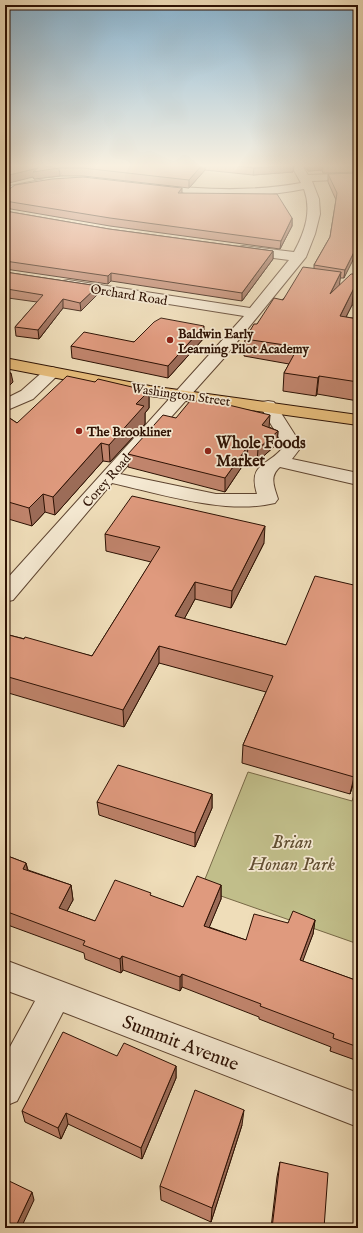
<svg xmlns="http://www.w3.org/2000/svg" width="363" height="1233" font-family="'IM FELL English',serif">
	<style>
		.green { fill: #c1be8a; stroke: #776846 }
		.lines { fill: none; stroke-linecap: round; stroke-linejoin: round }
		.minor-casing { stroke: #5e4430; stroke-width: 2 }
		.major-casing { stroke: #2d1103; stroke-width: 2 }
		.minor { fill: #f5e9d2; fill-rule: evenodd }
		.major { fill: #e8be7c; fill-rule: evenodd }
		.wall { fill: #c0846c; stroke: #2d1103 }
		.shaded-wall { fill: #9c6c58; stroke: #2d1103 }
		.building { fill: #df9a7e; stroke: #2d1103 }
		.poi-dot { fill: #8f2418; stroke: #f5e9d2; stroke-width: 1.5 }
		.labels { text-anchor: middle; stroke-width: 3.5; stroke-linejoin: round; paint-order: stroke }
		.far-street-label { font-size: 13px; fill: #2d1103; stroke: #f5e9d2 }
		.far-poi-label { font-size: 13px; font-weight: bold; fill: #2d1103; stroke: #f5e9d2; text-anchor: start }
		.poi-label { font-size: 16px; font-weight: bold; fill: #2d1103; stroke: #f5e9d2; text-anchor: start }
		.near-park-label { font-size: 19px; font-style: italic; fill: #614e32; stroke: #f5e9d2 }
		.near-street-label { font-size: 19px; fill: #2d1103; stroke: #f5e9d2 }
	</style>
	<rect width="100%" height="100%" fill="#efddb9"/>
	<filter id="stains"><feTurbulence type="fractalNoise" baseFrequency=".005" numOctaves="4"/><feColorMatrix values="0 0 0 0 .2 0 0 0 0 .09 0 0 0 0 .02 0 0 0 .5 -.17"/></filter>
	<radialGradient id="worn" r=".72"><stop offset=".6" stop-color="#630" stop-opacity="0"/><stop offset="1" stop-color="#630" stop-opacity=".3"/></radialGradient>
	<path class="green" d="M248 772 352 801 358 783V944L201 889Z"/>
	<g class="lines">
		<g class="minor-casing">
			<path id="minor" d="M291 165H302L308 175 358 173V179L312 181 319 199 320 214 315 234 306 257 224 358 120 474 216 494H257C247 462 270 466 284 446L260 406 262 402 268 401 274 402 302 446 292 459 358 473V485L280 467C269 476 274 487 278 499L275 503C226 515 161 494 112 483L13 600 5 602V581L244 316 68 288 63 287 61 284 63 281 68 280 250 308 289 260 243 254 238 253 236 250 238 247 243 246 294 252C305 232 312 211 304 189 264 197 224 198 184 194 172 193 161 192 150 189L148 187 150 185 154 184C203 190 252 192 301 183Z
				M40 180 44 181 46 183 44 185 5 193V187Z
				M52 367 58 369 60 372 58 375 33 399 5 411V399L21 391 46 369Z
				M5 960 358 1093V1127L63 1012 17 1101 5 1106V1056L35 1001 5 990Z"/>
		</g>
		<g class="major-casing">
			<path id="major" d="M5 358 150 386 358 415V425L150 396 5 368Z"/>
		</g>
		<use href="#minor" class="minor"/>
		<use href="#major" class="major"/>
	</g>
	<path class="wall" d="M5 165H294L293 172 253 175 205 170 189 188 83 176H60L34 179 33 177Z
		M303 165H358V172L323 173 322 170 308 171Z
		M358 173 344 278H340L339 285 358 289V306L352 305 346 317 358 319V401L317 394 316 396 283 391 284 373 289 364 244 356 245 339 257 324 314 269V265L330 237 336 200 328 182V174Z
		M5 192 182 193 292 218V226L280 249 110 226 5 208Z
		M5 211 109 229 273 251V259L242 301 111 281 108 284 5 269Z
		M5 272 98 286V294L81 311 63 308 39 339 16 336 15 327 37 302 8 298Z
		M204 338 168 378 72 358 71 346 134 342Z
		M95 382 149 391V408L145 413V424L110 462 103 461 55 515 45 512 32 526 5 518V415L17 423Z
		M269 427 278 431 277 444 257 462 247 459 225 492 128 467V454Z
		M105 534 264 543 231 608 195 599 184 619 286 645 358 769 350 794 242 763 243 745 266 692 159 663 124 727 5 692V634L92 656 151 562 106 551Z
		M212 794V808L195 847 99 815 97 802Z
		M5 855 26 863 28 870 71 885 73 900 67 911 95 921 151 896 183 907 221 885V899L209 927 246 940 288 923 315 920 313 934 302 961 358 981V1061L330 1051 331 1047 259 1019V1017L182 987 180 991 123 970 121 973 85 959 84 953 5 924Z
		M117 1056 176 1066V1078L142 1159 68 1124 61 1139 25 1122 22 1111Z
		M242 1125 211 1222 161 1200 160 1186Z
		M280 1162 324 1228H271L277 1177Z"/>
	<path class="shaded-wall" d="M202 165H205V170L189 188V180Z
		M294 165 293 172 253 175 254 168Z
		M308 165H323L322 170 308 171Z
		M38 168H59L60 176 34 179 33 177 5 184V176Z
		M182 188V196L178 193Z
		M292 218V226L280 249 281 241Z
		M358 244V250L344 278 345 270Z
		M273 251V259L242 301V293Z
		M341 272 339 289 330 294Z
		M111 273V281L108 284V276Z
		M98 286V294L81 311 80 303Z
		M354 288 352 305 338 333 340 316Z
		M7 289 8 298 5 301V292Z
		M63 299V308L39 339 38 330Z
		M204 326V338L168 378V366Z
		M11 373 13 382 5 390V379Z
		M319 376 317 394 316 396 318 378Z
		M149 391V408L145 413V424L110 462 109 445 136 404Z
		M270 415 269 428 262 425Z
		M278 431 277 444 257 462 258 449Z
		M101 443 103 461 55 515 53 497Z
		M248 446 247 459 225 492V478Z
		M43 494 45 512 32 526 29 508Z
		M265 526 264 543 231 608 232 591Z
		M195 582V599L176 634 175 616Z
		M159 646V663L124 727 123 710Z
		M358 763V769L350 794 354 777Z
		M212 794V808L195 847V833Z
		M26 863 29 878 23 869Z
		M71 885 73 900 61 922 59 908Z
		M221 885V899L204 940V926Z
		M315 920 313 934 298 974 300 960Z
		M122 956 123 970 121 973 120 959Z
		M182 974V987L180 991V977Z
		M176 1066V1078L142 1159 141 1148Z
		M244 1110 242 1125 211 1222 212 1208Z
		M66 1113 68 1124 61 1139 58 1128Z
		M32 1192 34 1200 21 1228H15Z"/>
	<path class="building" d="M5 165H202L189 180 83 168H59L33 172 38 168 5 176Z
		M229 165H293L254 168Z
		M358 173V244L345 270 314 265 330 237 337 193 328 174Z
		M83 177 182 188 178 193 277 194 292 218 281 241 110 218 5 201V192L15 185 52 179Z
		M5 211 109 229 273 251 242 293 111 273 108 276 5 261Z
		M303 267 341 272 330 294 351 274H358V289L354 288 340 316 358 319V382L319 376 318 378 284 373 298 347 245 339 254 324H257L274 298 283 300Z
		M5 272 98 286 80 303 63 299 38 330 15 327 43 295 7 289 5 292Z
		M161 318 204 326 168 366 71 346 84 332 134 342 154 322Z
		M5 371 11 373 5 379Z
		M67 376 95 382 98 379 149 391 136 404 144 406 109 445 101 443 53 497 43 494 29 508 5 501V489L9 485 5 484V415L17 423Z
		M190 401H212L270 415 262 425 278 431 258 449 248 446 225 478 128 454 163 415 176 418Z
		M132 496 265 526 232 591 195 582 175 616 286 645 315 576 358 586V763L354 777 243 745 273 676 159 646 123 710 5 676V634L24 639 25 637 92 656 160 547 105 534Z
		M118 765 212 794 195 833 97 802Z
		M5 855 26 863 23 869 71 885 59 908 95 921 115 880 151 893 150 895 183 907 197 876 221 885 204 926 246 940 254 914 288 923 293 911 315 920 300 960 358 981V1047L333 1038 334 1034 260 1006 261 1004 182 974 180 977 122 956 120 959 83 945 85 941 5 911Z
		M63 1032 117 1056 124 1043 176 1066 141 1148 66 1113 58 1128 22 1111Z
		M195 1090 244 1110 212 1208 160 1186Z
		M280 1162 328 1173 324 1228H272Z
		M5 1179 32 1192 15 1228H5Z"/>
	<linearGradient id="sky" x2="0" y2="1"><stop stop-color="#89b6d4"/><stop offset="0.49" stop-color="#f8f0e0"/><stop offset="1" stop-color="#f8f0e0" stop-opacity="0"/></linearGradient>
	<rect width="363" height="338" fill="url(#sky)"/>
	<g class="poi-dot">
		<circle cx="170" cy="340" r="4"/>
		<circle cx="79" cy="431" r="4"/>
		<circle cx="208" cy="451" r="4"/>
	</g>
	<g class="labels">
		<g class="far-street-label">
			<text transform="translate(129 294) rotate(9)" y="5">Orchard Road</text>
			<text transform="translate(181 394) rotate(8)" y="5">Washington Street</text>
			<text transform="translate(106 480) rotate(-49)" y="5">Corey Road</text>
		</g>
		<g class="far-poi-label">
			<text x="178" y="338">Baldwin Early<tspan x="178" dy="15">Learning Pilot Academy</tspan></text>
			<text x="87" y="436">The Brookliner</text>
		</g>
		<g class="poi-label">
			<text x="216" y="448">Whole Foods<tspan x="216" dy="18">Market</tspan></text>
		</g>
		<g class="near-park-label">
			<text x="292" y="848">Brian<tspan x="292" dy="22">Honan Park</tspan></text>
		</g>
		<g class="near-street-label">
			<text transform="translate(181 1042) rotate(21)" y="7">Summit Avenue</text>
		</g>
	</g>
	<rect width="363" height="1233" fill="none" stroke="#efddb9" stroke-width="20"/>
	<rect x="6" y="6" width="351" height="1221" fill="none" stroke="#2d1103" stroke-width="2"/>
	<rect x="10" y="10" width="343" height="1213" fill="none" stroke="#2d1103"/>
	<rect width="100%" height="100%" filter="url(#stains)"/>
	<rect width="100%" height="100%" fill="url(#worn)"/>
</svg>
